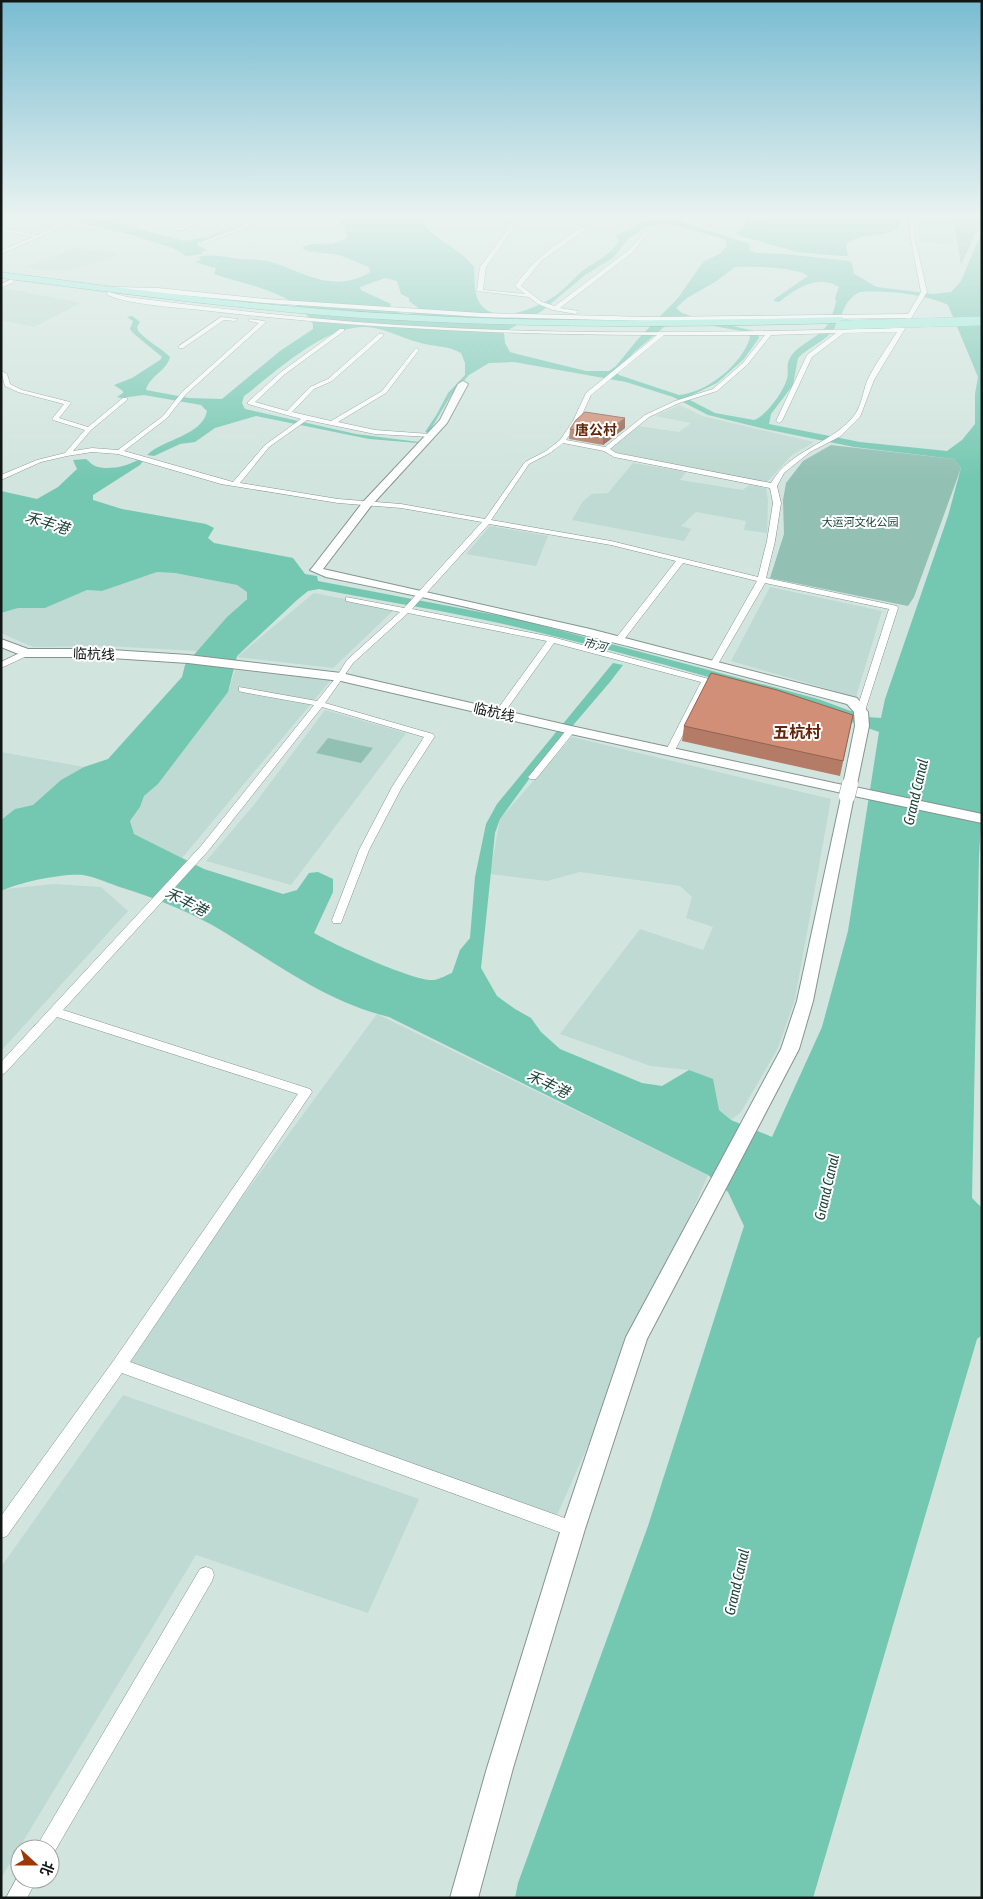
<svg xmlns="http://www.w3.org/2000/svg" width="983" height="1899" font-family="'Asap Condensed','Noto Sans SC',sans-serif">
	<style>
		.built { fill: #bfdad2 }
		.green { fill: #92c0b2 }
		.water { fill: #74c7b1; fill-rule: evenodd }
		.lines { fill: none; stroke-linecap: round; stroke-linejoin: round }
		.street-casing { stroke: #84958f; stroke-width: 1 }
		.secondary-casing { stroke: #84958f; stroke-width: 2 }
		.primary-casing { stroke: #449a85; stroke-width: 1 }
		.street { fill: #fff; fill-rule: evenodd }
		.secondary { fill: #fff; fill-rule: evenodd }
		.primary { fill: #9fecda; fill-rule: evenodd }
		.secondary-bridge-casing { stroke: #84958f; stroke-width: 17; stroke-linecap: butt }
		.primary-bridge-casing { stroke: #449a85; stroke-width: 9; stroke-linecap: butt }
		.secondary-bridge { stroke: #fff; stroke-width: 16 }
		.primary-bridge { stroke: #9fecda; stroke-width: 9 }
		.wall { fill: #b47b66 }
		.shaded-wall { fill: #926453 }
		.building { fill: #d18f77; stroke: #926453 }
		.labels { text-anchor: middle; stroke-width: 4; stroke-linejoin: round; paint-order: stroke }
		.far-park-label { font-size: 11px; fill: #163d33; stroke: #fff }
		.far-water-label { font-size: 12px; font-style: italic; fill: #1f453b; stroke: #fff }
		.far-quarter-label { font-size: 14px; font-weight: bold; fill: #642408; stroke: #fff }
		.street-label { font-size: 14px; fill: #111715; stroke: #fff }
		.water-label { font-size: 15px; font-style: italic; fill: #1f453b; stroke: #fff }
		.quarter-label { font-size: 16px; font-weight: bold; fill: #642408; stroke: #fff }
	</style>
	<rect width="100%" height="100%" fill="#d1e4de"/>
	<path class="built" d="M916 215H942L944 218 954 222 953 245 920 242Z
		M76 248 119 254 110 259 66 271 39 270 26 267Z
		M1 288 13 290 81 303 34 327 1 320Z
		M680 405 702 416 814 442 792 455 767 482 621 454 606 449 639 426 679 432 691 423 655 416Z
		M633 463 686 472 680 480 743 490 749 485 766 488 768 500 767 533 744 530 746 521 696 512 681 526 691 529 684 541 572 520 583 501 592 494 608 493Z
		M490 526 548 536 536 566 466 554Z
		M157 572 175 573 237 585 247 592V598L227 617 197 651 107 646 33 647 1 633V613L18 608H45L87 590 102 591Z
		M770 587 882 611 856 697 731 661Z
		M314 593 395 609 333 668 237 657Z
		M235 670 331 680 182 858 134 834 130 821 140 807 144 796 158 784 228 692Z
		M325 710 406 733 291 885 206 861 253 806Z
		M572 737 831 799 795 999 778 1048 741 1112 731 1120 719 1110 689 1070 651 1066 560 1034 640 929 703 950 713 927 686 918 692 897 680 886 580 872 547 881 490 874 500 819Z
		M1 752 84 767 61 780 33 805 15 809 1 820Z
		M54 884 101 887 128 911 1 1051V891L5 889Z
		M377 1014 708 1175 554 1522 119 1365Z
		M123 1395 419 1499 368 1613 196 1555 1 1878V1567Z"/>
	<path class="green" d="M942 215H982V227L975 234 961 265 954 222 944 218Z
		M831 445 954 459 961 468 914 597 908 606 770 578 784 534 783 500 786 483 803 461Z
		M328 738 373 748 361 763 316 753Z"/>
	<path class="water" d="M64 215H95L128 226 184 241 207 237 240 225 198 243 197 245 207 250 201 252 203 254 186 256 173 248 132 235 87 224Z
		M343 215H418C430 239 458 246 474 267 475 279 473 295 481 305 498 325 535 308 552 298 563 291 572 280 581 272 595 261 610 256 619 241L616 236 617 235 645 221 651 215H689L673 218 687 224 750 244 749 250 756 253 785 254 849 261 852 263 854 274C863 278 868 283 877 287L933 294 951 292 961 281 982 231V807L979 855 972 1198 982 1208V1335L977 1339 813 1898H515L518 1883 648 1526 744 1226 728 1192 708 1175 389 1017C327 1002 277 964 224 932 195 914 155 898 123 888 110 884 96 877 83 875 63 873 20 882 1 891V820L15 809 33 805 61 780 84 767 108 759 182 677 185 665 227 617 247 599V592L237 585 175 573 157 572 102 591 87 590 45 608H18L1 613V491L37 499 58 487 77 469 73 460 86 459C89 461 92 465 95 466 108 471 127 466 138 460L143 461 140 465 93 495V500L122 509 206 524 214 528 208 538 214 543 293 558 305 574 317 576 318 581 517 619 818 699 867 717 881 718 885 699 948 516 961 468 954 459 854 447 765 429 708 415 673 397 626 382 514 362 489 363 469 375 451 395 429 432H425L437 414 448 393 465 375V363L461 353C447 345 432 347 417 342 400 337 383 328 366 327 324 325 276 372 244 396L242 403 245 409 356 434 419 442 418 443 369 439 256 416 215 428 195 442 180 444 154 456 147 455C163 439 202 436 207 411L201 405 144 395 121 398 117 397 123 393V391L114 385 132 378 160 360 162 357 133 333 130 329 133 321 127 317 132 316 140 322 137 327 138 331C148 342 160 347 170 357 167 371 149 376 146 390L189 398 222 399 280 351 313 329V324C294 290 247 286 214 274L216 268 194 262 201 260 198 257C210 254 220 256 232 258 245 260 258 259 271 262 306 273 334 294 370 272L369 267 339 255 307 251 302 248C315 239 335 249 347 237L345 228 341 223ZM659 224H669L718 237 725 240 727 246 721 253 703 262 678 298 638 339 616 366 609 371H586L517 354 510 352 505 343 504 333 506 331 542 311 585 275 614 257 629 238 643 229ZM735 267C751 266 796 267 808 276L776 298 773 301 779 302C797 288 817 274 839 287L835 298 836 302C834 310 830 323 824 329 814 340 795 346 789 360 786 365 789 373 787 379 783 392 767 415 754 420L715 413 686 398 717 383 744 359 759 338 758 334 754 331 691 316 682 313 676 308 687 298 715 282ZM385 278 397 281 401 294 409 298V301L421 310V312L406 314 388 310 391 304 361 290 360 287ZM860 292C885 290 925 294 948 305L978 377 975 394V424L962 440 947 451 860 442 769 424 771 414 793 385 798 358C808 347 825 342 834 329 844 315 843 300 860 292ZM686 321 741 331 749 335 750 338C741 365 708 392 679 395L619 375 617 373 633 353 670 322ZM319 589C382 601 446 611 508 625 633 655 759 688 879 732L848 931 822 1027 772 1137 731 1120 719 1110 713 1079 689 1070 662 1086 642 1083 560 1049 541 1032 531 1018 515 1009 497 996 481 968 495 833 500 819 540 764 610 682 623 665 613 663 497 804 486 824 475 877 470 938 460 950 452 973C447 975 440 979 434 980 414 982 333 944 314 933L333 892V879L318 872 309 873 297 890 283 894 204 869 134 834 130 821 140 807 144 796 158 784 228 692 237 656 297 600 308 591Z
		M730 215H903L898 229C881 238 861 231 846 245L848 256H841L797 252 741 236 736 233 746 223Z"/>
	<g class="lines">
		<g class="street-casing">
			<path id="street" d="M84 215H89L1 254V251L33 237 1 231V228L37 235Z
				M206 215H211L183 230 162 231 160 230 180 228Z
				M229 215H289L253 218H243V221L249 225V227L202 244V242L243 226 238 221V217Z
				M521 215H526L519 221 486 267 483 290 525 294 515 286C533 260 555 244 581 228H585V230L541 261 521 286 542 302 555 306 629 250 645 231 649 232 633 252 560 308 578 311 576 314 553 310 538 304 529 297 477 291 480 267 515 219Z
				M910 215H914V234L927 292 874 380 860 417 841 436 810 452 784 473 777 486 781 503 775 541 766 578 897 606 898 608 864 714 861 715 856 712 889 609 765 583 718 664 714 667 710 664 757 581 683 563 622 642 619 643 615 640 616 638 676 561 611 545 489 524 412 609 552 637 724 683 725 685 721 688 709 685 673 754 670 755 665 752 701 682 554 643 502 716 499 717 494 714 547 641 408 613 353 663 325 703 433 734 435 736 402 787 369 850 341 923H333L332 920 359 850 392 787 424 737 322 707 209 850 63 1010 310 1089 312 1092 130 1362 573 1521 579 1523 581 1529 579 1535 573 1537 122 1373 7 1536 1 1538V1516L114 1360 298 1094 57 1017 5 1073 1 1075V1062L201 846 314 705 242 692 239 691V687L317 701 337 676 347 660 400 612 346 601V597L404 608 482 522 401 508 338 503 221 484 118 454 92 452 67 456 41 462 1 480V475L37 460 65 453 85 430 53 420 52 419 64 404 18 392 5 386 1 371 7 374 10 384 22 390 70 402 71 403 59 418 88 427 123 398H127V400L91 430 73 451 92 448 118 450 163 416 182 392 259 323 249 321V319L265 321V323L186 394 167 418 124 451 233 482 265 445 301 419 248 404V402L281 372 340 329H344V331L285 374 255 402 287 411 310 387 328 379 379 334H383V336L332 381 314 389 292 412 331 421 382 391 416 348 419 350 386 393 338 422 375 430 430 434 432 435V437L375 434 307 420 269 447 240 483 338 499 401 504 485 519 525 462 546 451 560 440 573 421 586 393 657 335C507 335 359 328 210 311 186 308 125 305 106 294L109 292 127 297C235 311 343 323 452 328 601 335 750 332 899 328L906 318 649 321 482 317 266 303 113 289 116 287 158 288 266 299 482 313 649 317 908 314 921 292 910 234ZM897 332C887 348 875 364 867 381 863 392 861 408 853 417 829 445 790 450 771 483L616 453 610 449 649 417 679 403 717 391 747 365 771 335 836 333 807 355 776 421 779 423 782 421 812 357 844 333ZM664 335H765L743 363 713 389 675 401 645 415 605 447 566 440 579 421 591 395ZM563 443 604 451 614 457 770 488 773 503 767 541 758 577 611 541 491 520 529 464 550 453Z
				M12 279 14 282 1 288V284Z
				M221 317 238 319 235 321 224 320 183 348H179V346Z
				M26 650 30 653 29 655 1 668V662Z
				M571 727 574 728V732L536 779H530L528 777 530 775 568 728Z
				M206 1567 212 1569 214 1575 212 1581 52 1856 50 1857V1849H35L200 1569Z
				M20 1872V1879H37L27 1898H6Z"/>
		</g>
		<g class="secondary-casing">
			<path id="secondary" d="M463 381 468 384 447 423 371 506 323 569 590 629 857 698 868 712 869 726 857 784 855 787 982 814V823L854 796 813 1001 799 1049 647 1339 585 1529 513 1768 478 1898H450L487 1768 561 1529 626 1337 781 1049 797 1001 842 793 571 734 341 681 188 663 96 657H26L1 647V639L28 649H96L188 655 341 673 571 726 843 785 855 726 854 712 847 704C675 657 502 612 326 577L310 570 312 568 363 502 440 420 458 384Z"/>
		</g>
		<g class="primary-casing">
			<path id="primary" d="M1 272C133 290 265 307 397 314 545 323 694 321 842 317L847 320 842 323C694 327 545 328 397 320 265 313 133 295 1 278Z"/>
		</g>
		<use href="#street" class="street"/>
		<use href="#secondary" class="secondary"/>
		<use href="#primary" class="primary"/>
		<g class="secondary-bridge-casing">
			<path id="secondary-bridge" d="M847 796 850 784"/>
		</g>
		<g class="primary-bridge-casing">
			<path id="primary-bridge" d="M840 325 982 321"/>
		</g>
		<use href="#secondary-bridge" class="secondary-bridge"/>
		<use href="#primary-bridge" class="primary-bridge"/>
	</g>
	<path class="wall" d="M625 428 603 445 569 439 570 429Z
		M853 715 840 776 682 741 684 726Z"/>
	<path class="shaded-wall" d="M625 418V428L603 445V435Z"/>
	<path class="building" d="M585 412 625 418 603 435 570 429 576 420Z
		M711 673 777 690 853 715 843 761 684 726Z"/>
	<linearGradient id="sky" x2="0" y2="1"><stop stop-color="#79bcd2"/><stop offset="0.45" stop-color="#eaf3f0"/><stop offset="1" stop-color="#eaf3f0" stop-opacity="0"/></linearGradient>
	<rect width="983" height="480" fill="url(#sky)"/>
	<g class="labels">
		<g class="far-park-label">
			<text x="860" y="526">大运河文化公园</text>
		</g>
		<g class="far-water-label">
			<text transform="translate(595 645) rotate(14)" y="4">市河</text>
		</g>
		<g class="far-quarter-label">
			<text x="596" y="435">唐公村</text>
		</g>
		<g class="street-label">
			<text transform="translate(94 654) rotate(2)" y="5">临杭线</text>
			<text transform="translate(494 712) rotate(13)" y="5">临杭线</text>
		</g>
		<g class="water-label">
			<text transform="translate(47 523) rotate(17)" y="5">禾丰港</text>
			<text transform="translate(916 792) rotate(-77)" y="5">Grand Canal</text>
			<text transform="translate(186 902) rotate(27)" y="5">禾丰港</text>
			<text transform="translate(548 1084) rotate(26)" y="5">禾丰港</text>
			<text transform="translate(827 1187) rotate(-77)" y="5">Grand Canal</text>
			<text transform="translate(737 1582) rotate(-77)" y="5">Grand Canal</text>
		</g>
		<g class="quarter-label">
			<text x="797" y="738">五杭村</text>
		</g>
	</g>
	<rect width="983" height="1899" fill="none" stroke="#111715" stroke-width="5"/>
	<g transform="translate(35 1864) rotate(111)"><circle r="24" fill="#ffffff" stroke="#a0a2a1"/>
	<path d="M0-4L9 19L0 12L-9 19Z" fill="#9d3907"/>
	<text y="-8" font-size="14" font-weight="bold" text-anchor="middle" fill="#111715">北</text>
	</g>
</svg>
